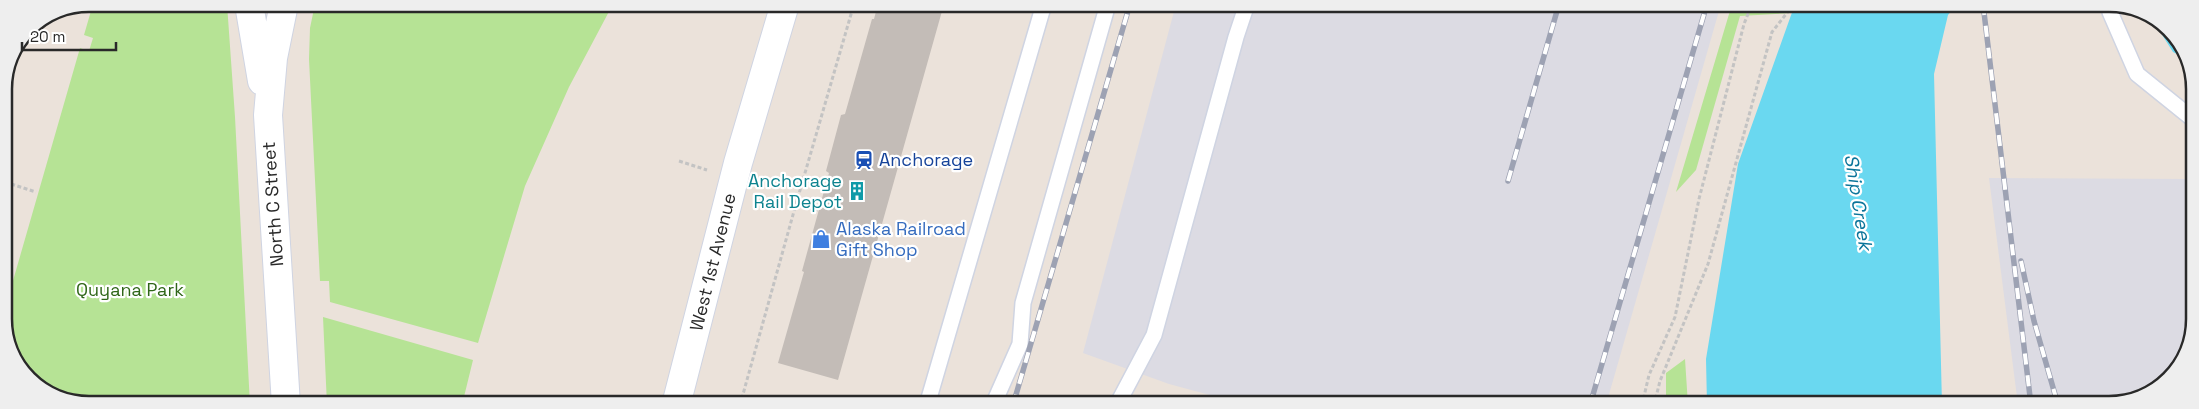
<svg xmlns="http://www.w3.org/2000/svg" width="2199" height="409" font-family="'Space Grotesk',sans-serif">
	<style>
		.industrial { fill: #dcdbe3 }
		.green { fill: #b6e395 }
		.water { fill: #6ad8f0 }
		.building { fill: #c3bcb7 }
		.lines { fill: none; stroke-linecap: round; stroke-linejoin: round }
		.service-casing { stroke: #cfd4e2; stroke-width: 18 }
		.minor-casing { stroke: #cfd4e2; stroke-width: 30 }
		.tertiary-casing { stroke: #cfd4e2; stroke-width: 30 }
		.path { stroke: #c3c3c3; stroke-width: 3; stroke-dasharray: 4 2.5; stroke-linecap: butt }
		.service { stroke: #fff; stroke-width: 15 }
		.minor { stroke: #fff; stroke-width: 28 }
		.tertiary { stroke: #fff; stroke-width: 28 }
		.rail-casing { stroke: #9da2b3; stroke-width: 5.5 }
		.rail { stroke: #fff; stroke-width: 4; stroke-dasharray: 11; stroke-linecap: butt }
		.labels { text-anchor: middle; stroke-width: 4.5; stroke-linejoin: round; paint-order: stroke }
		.transit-label { font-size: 18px; fill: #164399; stroke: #fff; text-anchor: start }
		.culture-label { font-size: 18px; fill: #0d838f; stroke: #fff; text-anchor: end }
		.street-label { font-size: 18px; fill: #292929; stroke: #fff }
		.shop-label { font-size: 18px; fill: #366cbe; stroke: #fff; text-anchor: start }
		.park-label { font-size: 18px; fill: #2f6618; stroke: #fff }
		.water-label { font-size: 19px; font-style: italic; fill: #0b759a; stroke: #fff }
		.rim { fill: none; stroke: #292929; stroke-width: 2.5 }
	</style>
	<rect width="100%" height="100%" fill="#ebe2da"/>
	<path class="industrial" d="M1176 4H1721L1606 405H1247L1169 384 1083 353Z
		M1989 178 2194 179V331L2166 384 2115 405H2018Z"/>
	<path class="green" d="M93 4H227L235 117 250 405 78 404 33 384 7 342 6 305 80 48 89 51 93 38 84 35Z
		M315 4H613L569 87 525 186 478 343 330 302 329 281H320L309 59 310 28Z
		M1732 4H1795L1792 13 1740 16 1696 170 1676 192Z
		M323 317 473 360 462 405H327Z
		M1685 359 1688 405H1666V373Z"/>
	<path class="water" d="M1795 4H1957L1948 15 1934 74 1942 405H1707L1706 359 1738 164Z
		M2152 19 2166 25 2186 59 2173 52Z"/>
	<path class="building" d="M878 4H944L838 380 778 363 804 272 802 271 829 173 826 171 841 115 845 114 872 19H874Z"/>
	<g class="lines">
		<g class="service-casing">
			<path id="service" d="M2109 5 2110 12 2137 74 2194 120
				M927 405 1044 4
				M993 405 1020 344 1023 303 1108 4
				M1117 405 1154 335 1236 37 1247 4"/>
		</g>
		<g class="minor-casing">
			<path id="minor" d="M676 405 738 163 785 4"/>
		</g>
		<g class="tertiary-casing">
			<path id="tertiary" d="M249 4 262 81
				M284 4 273 58 268 115 286 405"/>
		</g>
		<path class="path" d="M679 161 707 170
			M5 182 36 192
			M796 204 818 210
			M740 405 796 204 854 4
			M1642 405 1649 375 1675 317 1699 199 1744 24 1752 4
			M1654 405 1660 381 1708 264 1772 32 1794 4"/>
		<use href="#service" class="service"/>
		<use href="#minor" class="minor"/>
		<use href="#tertiary" class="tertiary"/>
		<g class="rail-casing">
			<path id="rail" d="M1983 4 2031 405
				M1508 181 1559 4
				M2021 261 2034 321 2058 405
				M1013 405 1130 4
				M1590 405 1707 4"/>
		</g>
		<use href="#rail" class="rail"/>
	</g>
	<defs>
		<g id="station-bare" transform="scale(1.5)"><path d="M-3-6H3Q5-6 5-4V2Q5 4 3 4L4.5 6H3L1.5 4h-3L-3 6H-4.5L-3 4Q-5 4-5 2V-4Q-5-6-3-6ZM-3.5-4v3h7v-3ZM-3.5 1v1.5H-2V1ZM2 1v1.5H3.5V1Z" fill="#1a4fb4" stroke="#fff" stroke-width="2.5" paint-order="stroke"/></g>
		<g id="building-bare" transform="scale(1.5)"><path d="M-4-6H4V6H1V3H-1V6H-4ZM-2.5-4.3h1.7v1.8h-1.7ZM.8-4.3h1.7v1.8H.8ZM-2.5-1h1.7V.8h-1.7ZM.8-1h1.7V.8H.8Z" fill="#0f9aa8" stroke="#fff" stroke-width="2.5" paint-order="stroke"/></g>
		<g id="shop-bare" transform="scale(1.5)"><path d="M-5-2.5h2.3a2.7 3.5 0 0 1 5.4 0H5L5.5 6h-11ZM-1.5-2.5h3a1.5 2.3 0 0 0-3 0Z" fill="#3f7fe0" stroke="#fff" stroke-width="2.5" paint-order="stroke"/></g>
	</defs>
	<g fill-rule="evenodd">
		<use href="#station-bare" x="864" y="160"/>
		<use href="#building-bare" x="857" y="191"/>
		<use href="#shop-bare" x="821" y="239"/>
	</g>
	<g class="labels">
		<g class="transit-label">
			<text x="879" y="166">Anchorage</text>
		</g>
		<g class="culture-label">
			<text x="842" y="187">Anchorage<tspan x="842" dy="21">Rail Depot</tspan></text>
		</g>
		<g class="street-label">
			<text transform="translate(273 204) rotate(-94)" y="6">North C Street</text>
			<text transform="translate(713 262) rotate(-76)" y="6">West 1st Avenue</text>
		</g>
		<g class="shop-label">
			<text x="836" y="235">Alaska Railroad<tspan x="836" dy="21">Gift Shop</tspan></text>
		</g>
		<g class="park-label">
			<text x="130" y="296">Quyana Park</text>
		</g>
		<g class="water-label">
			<text transform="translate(1859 202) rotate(81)" y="7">Ship Creek</text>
		</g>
	</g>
	<path d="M0 0H2199V409H0ZM89 12H2109A77 77 0 0 1 2186 89V319A77 77 0 0 1 2109 396H89A77 77 0 0 1 12 319V89A77 77 0 0 1 89 12Z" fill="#eee" fill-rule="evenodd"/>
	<path class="rim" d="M89 12H2109A77 77 0 0 1 2186 89V319A77 77 0 0 1 2109 396H89A77 77 0 0 1 12 319V89A77 77 0 0 1 89 12Z"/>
	<path d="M22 42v8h94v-8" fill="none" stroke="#292929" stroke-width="2.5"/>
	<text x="30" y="42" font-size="15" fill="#292929" stroke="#ffffff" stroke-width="4" paint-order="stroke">20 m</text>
</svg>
